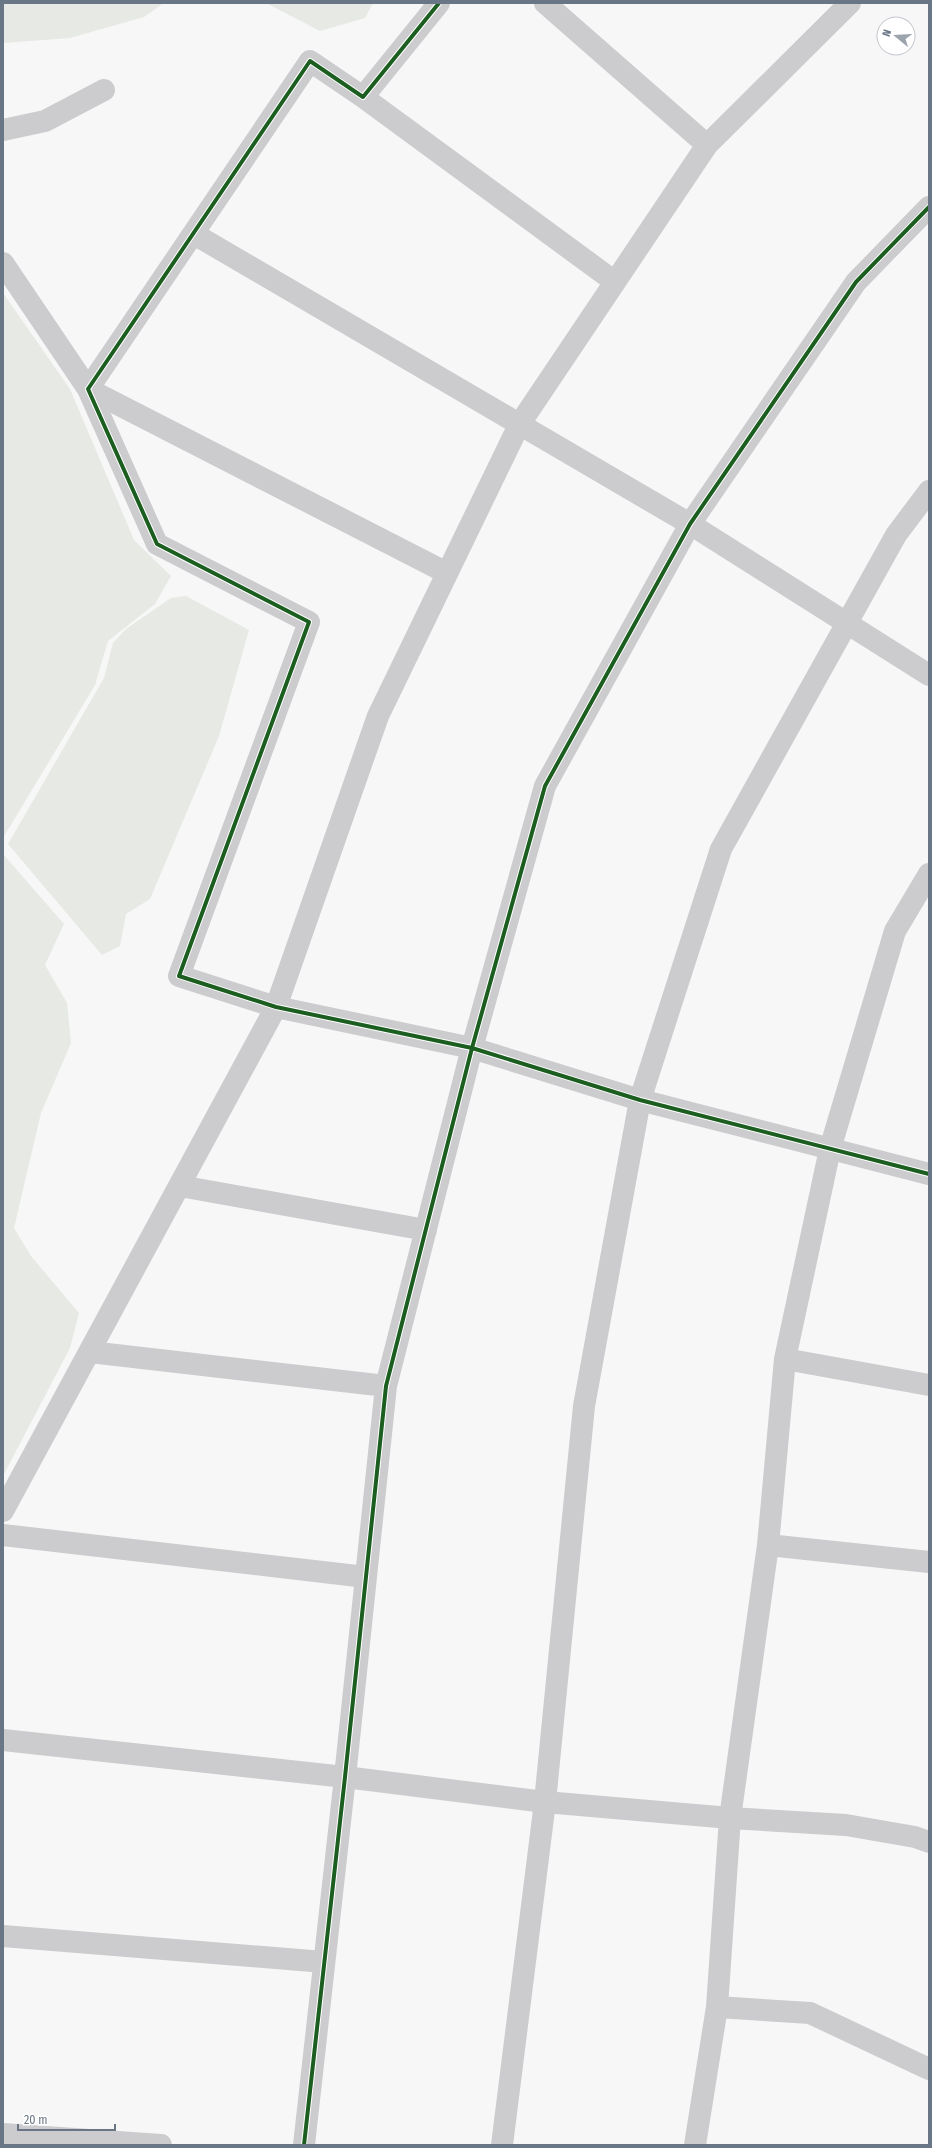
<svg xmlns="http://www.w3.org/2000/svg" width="932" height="2148" font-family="'Fira Sans Condensed',sans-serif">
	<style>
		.green { fill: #e6e9e4 }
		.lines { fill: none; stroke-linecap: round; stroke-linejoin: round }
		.minor { stroke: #ccccce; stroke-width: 22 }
		.tertiary { stroke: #ccccce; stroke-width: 22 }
		.cycleway-casing { stroke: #fff; stroke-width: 6 }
		.cycleway { stroke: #1b5e20; stroke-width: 4 }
	</style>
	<rect width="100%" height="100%" fill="#f7f7f7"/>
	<path class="green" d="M3 3H164L144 17 70 38 3 43Z
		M266 3H373L365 18 320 31Z
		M3 293 70 389 134 540 171 576 155 604 108 641 95 685 3 838Z
		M186 596 249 630 219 736 150 899 126 914 120 946 102 955 8 844 104 678 113 643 126 629 171 598Z
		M3 854 64 924 45 965 67 1003 71 1043 41 1113 14 1228 31 1256 79 1313 70 1348 3 1476Z"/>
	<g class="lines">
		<path class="minor" d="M439 3 363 97 310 61 88 389 157 544 309 622 179 976 276 1007 472 1048 640 1100 929 1174
			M545 3 707 145
			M363 97 615 282
			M3 130 45 121 104 90
			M194 234 690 524 929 675
			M3 263 88 389 447 573
			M180 1186 426 1230
			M90 1352 386 1386
			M785 1359 929 1385
			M3 1511 276 1007 378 716 519 425 707 145 850 3
			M3 1535 366 1577
			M768 1545 929 1562
			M3 1740 345 1777 545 1802 730 1818 846 1825 915 1837 929 1842
			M3 1936 324 1962
			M717 2007 810 2013 929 2069
			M3 2134 161 2145
			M304 2145 345 1777 386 1386 472 1048 545 786 690 524 856 282 929 207
			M695 2145 717 2007 730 1818 768 1545 785 1359 830 1149 895 931 929 874"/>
		<path class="tertiary" d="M502 2145 545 1802 584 1406 640 1100 721 849 896 535 929 491"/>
		<g class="cycleway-casing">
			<path id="cycleway" d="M439 3 363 97 310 61 88 389 157 544 309 622 179 976 276 1007 472 1048 640 1100 929 1174
				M304 2145 345 1777 386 1386 472 1048 545 786 690 524 856 282 929 207"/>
		</g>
		<use href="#cycleway" class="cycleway"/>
	</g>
	<rect width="932" height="2148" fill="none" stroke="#697685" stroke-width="8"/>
	<g transform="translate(896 36) rotate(288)"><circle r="19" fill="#ffffff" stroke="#c3c8ce"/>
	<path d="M0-3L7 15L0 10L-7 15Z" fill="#9ba3ad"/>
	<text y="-6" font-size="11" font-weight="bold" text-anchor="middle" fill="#697685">N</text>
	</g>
	<path d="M18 2124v6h97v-6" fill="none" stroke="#697685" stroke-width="2"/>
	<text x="24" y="2124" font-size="12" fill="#697685" stroke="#ffffff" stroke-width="3" paint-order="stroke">20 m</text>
</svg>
